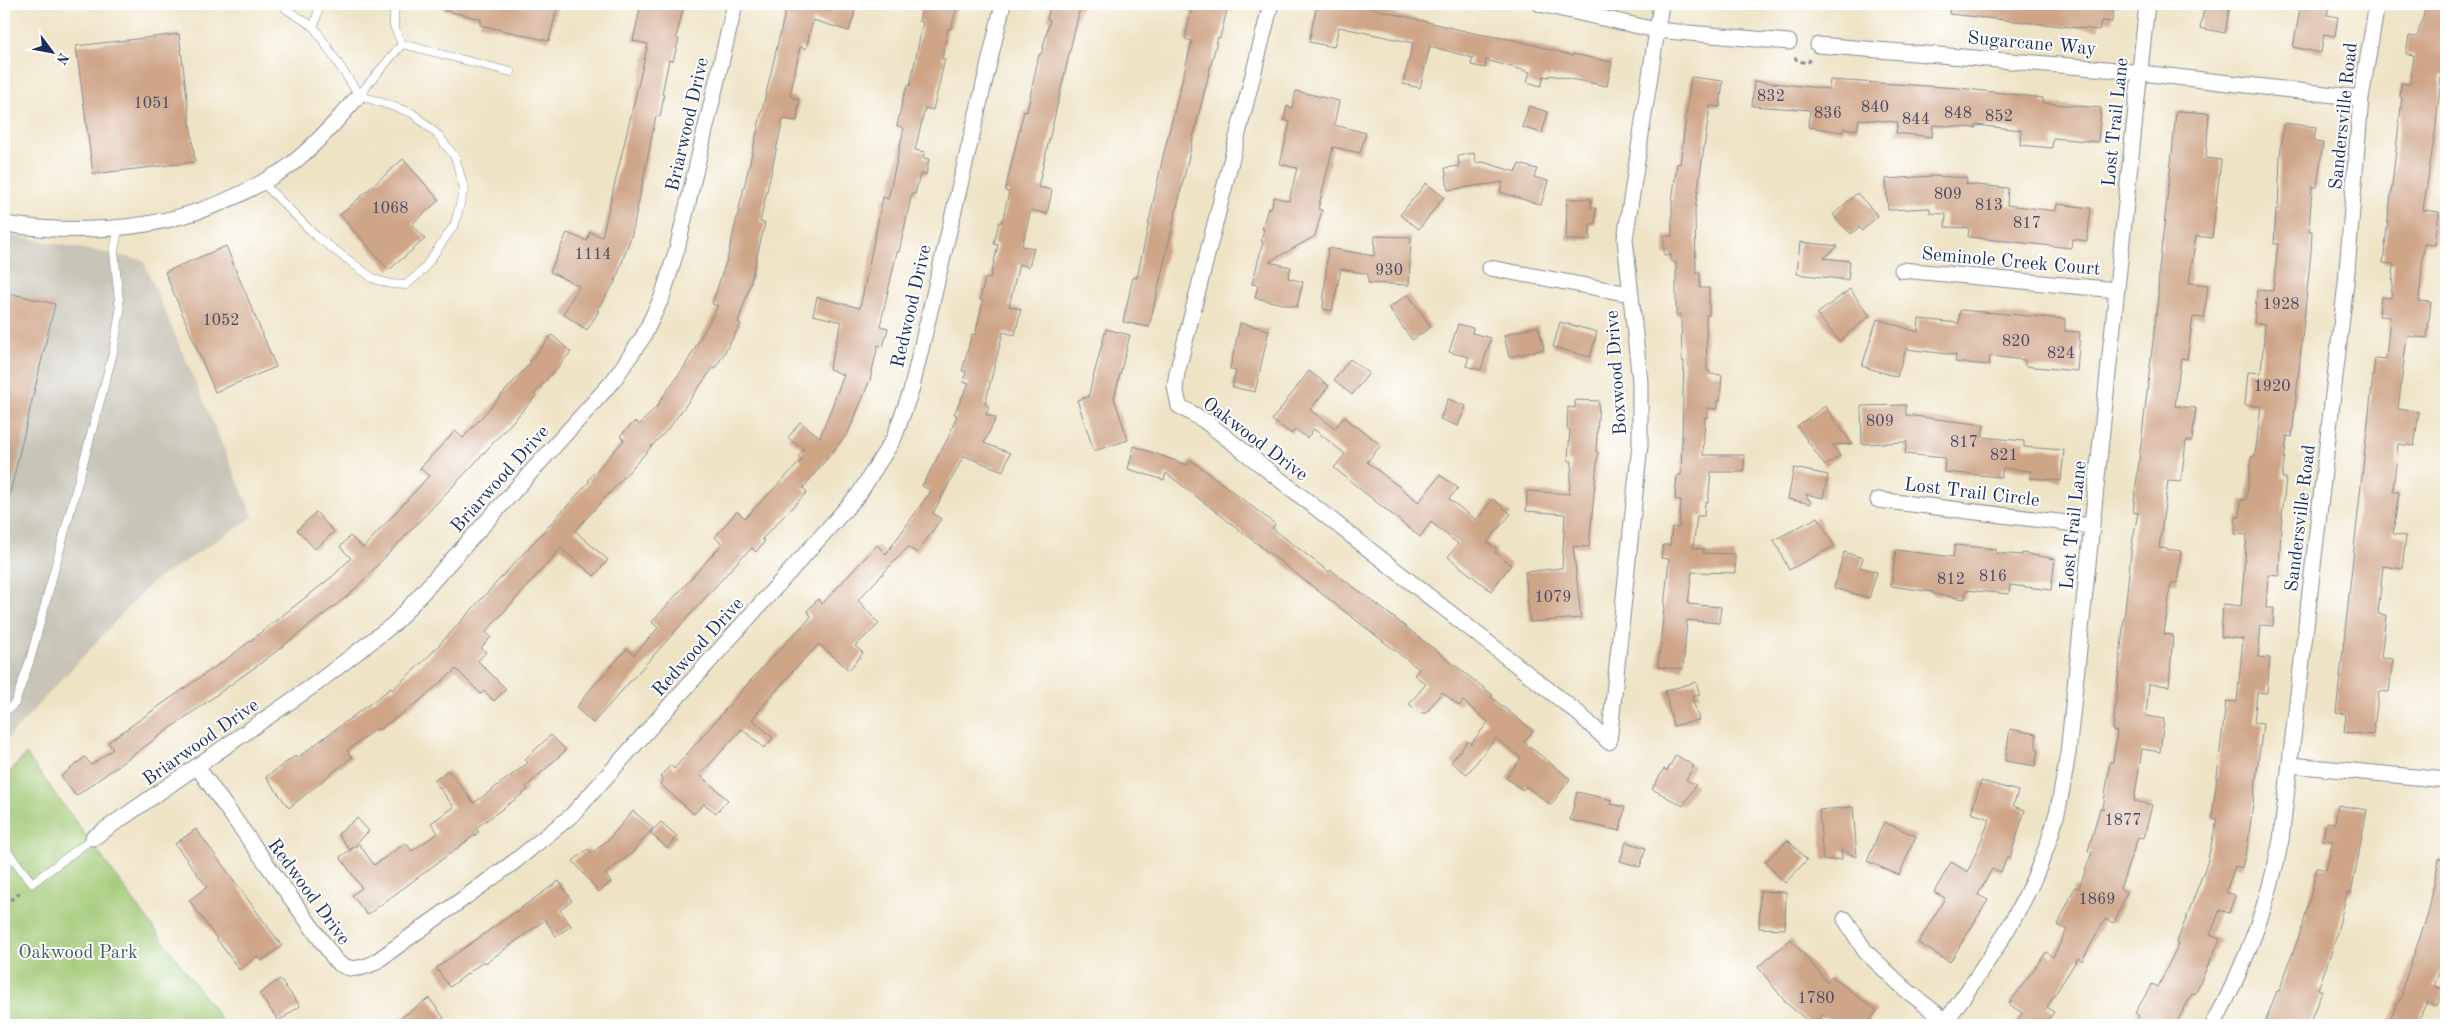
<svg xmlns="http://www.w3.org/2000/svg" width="2450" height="1029" font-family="'Old Standard TT',serif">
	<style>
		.industrial { fill: #c8c4b8 }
		.green { fill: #a0c873; stroke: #5e7c68 }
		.building { fill: #cfa588 }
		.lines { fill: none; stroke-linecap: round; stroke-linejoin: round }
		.service-casing { stroke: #848992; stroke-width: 9 }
		.minor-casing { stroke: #848992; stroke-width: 17 }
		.path { stroke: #848992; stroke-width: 3; stroke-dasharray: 4 4; stroke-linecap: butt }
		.service { stroke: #fff; stroke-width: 8 }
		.minor { stroke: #fff; stroke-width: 15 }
		.labels { text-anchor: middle; stroke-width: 4; stroke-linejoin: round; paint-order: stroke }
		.number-label { font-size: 16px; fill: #484c68 }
		.street-label { font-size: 19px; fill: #1b2f5e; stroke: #fff }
		.park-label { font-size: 19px; fill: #435d64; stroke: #fff }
	</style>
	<rect width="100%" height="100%" fill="#fff"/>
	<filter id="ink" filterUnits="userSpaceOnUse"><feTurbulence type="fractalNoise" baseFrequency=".02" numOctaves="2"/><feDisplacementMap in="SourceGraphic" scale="10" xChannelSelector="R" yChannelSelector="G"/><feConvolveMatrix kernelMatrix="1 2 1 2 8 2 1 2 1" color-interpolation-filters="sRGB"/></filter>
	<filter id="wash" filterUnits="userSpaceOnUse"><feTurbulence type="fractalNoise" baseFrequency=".0096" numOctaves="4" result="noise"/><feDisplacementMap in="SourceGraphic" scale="20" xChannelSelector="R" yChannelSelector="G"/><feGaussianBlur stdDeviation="1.12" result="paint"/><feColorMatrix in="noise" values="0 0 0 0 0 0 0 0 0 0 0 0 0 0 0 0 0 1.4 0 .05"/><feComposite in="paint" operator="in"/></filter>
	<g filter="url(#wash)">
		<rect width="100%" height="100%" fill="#eee3c5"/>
		<path class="industrial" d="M4 234 143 260 253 517 150 584 4 742Z"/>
		<path class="green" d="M26 754 225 1025H4V778Z"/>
		<g id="blocks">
			<path class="building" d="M443 4H558L549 41 480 25 481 19 443 10Z
				M641 4H684L676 38 679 39 673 61 669 60 662 94 664 95 660 117 656 116 632 234 615 282 597 310 599 311 587 330 563 314 579 286 550 272 567 233 587 241 590 232 602 237 648 44 633 41Z
				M787 4H799L831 11 833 4 855 11 849 31 813 20 806 49 800 47 790 96 799 100 797 121 783 119 760 222 765 223 750 285 738 322 741 324 715 369 713 368 672 424 575 531 608 560 594 576 561 548 486 632 491 637 481 648 486 652 478 661 506 689 494 701 484 691 481 694 456 669 418 702 379 730 377 728 347 751 352 757 289 808 266 777 295 756 297 758 391 688 392 690 429 656 590 481 588 480 624 440 620 436 635 421 639 425 660 403 659 402 685 366 718 306 712 304 728 256Z
				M923 4H945L957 7 951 29 948 28 942 59H945L933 110 925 108 915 150 925 152 923 158 929 159 926 175 920 174 915 194 912 193 899 252H897L880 326 888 328 883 347 878 345 870 380 848 433 803 488 807 492 762 539 765 541 756 552 752 548 740 559 593 723 576 708 588 692 627 649 634 655 658 628 652 622 722 544 715 537 737 511 745 518 802 460 798 457 804 449 788 438 800 422 820 437 844 375 829 369 842 322 813 315 817 297 860 308 883 197 888 199 904 128 897 126 903 98 908 85 910 86 923 22 919 21Z
				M1051 4H1081L1038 187 1052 190 1047 214 1031 210 1022 246 1034 248 1029 267 1019 264 1009 306 1021 309 1015 335 1003 332 985 404 989 407 986 414 996 418 984 443 1010 453 1003 471 964 456 933 513 941 519 917 553 908 547 858 600 879 624 855 646 863 653 849 670 819 644 792 672 752 719 773 738 764 748 742 729 700 775 728 800 716 813 704 804 694 814 660 784 663 780 660 777 671 765 674 769 758 672 810 618 811 616 807 611 818 599 822 604 877 545 886 554 931 491 922 486 948 438 957 415 954 414 969 383 963 382 966 371H962L972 334 975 335 983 301 980 300 985 278 990 279 998 245 994 244 999 222H1002L1009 192 1005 191 1024 111 1027 112 1039 54 1041 55 1050 20 1047 19Z
				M1193 4 1227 10 1220 38 1218 37 1199 113 1149 327 1123 322 1133 277 1137 278 1164 152 1192 41 1185 39Z
				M1317 4H1354L1473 33 1519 41 1573 56V54L1612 62 1607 86 1550 75 1549 77 1544 76 1541 86 1527 82 1530 72 1486 60 1485 68 1471 65 1473 58 1430 46 1420 88 1403 84 1413 43 1339 27 1334 47 1309 42Z
				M1950 4H2114L2112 22 2101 21 2099 30 1949 14Z
				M2205 4H2230L2225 33 2200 28Z
				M2301 4H2330L2327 15 2338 17 2335 36 2324 34 2321 53 2293 47Z
				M2427 4H2446V67L2445 76 2441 75 2436 126 2423 210 2439 212 2435 245 2424 244 2419 301 2431 302 2427 338 2407 336 2398 409 2419 412 2414 446 2398 444 2393 492H2399L2393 534 2406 536 2402 569 2383 566 2378 614 2386 615 2381 658 2393 659 2389 692 2379 691 2373 735 2344 732 2346 714 2336 713 2375 358 2386 359 2390 317 2379 316 2381 297 2391 298 2394 264 2383 263 2402 98 2400 97 2401 83 2410 84 2414 55 2406 54 2409 36 2417 37Z
				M179 34 195 162 93 174 76 46Z
				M1691 77 1723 81 1720 107 1710 106 1695 210 1696 273H1700V288H1709V315H1706L1707 371H1710V374L1722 375 1720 401 1718 400V409L1708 408 1707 418 1705 417 1703 455H1744V472H1711L1708 502H1705L1704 516H1697L1693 548 1704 549 1703 553 1735 554V573L1692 572 1688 604 1721 607 1719 623 1687 620 1683 669 1658 667 1669 559 1661 558 1663 545H1670L1672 527 1679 528 1681 500 1675 499 1677 475H1681L1684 361H1682L1681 315H1676V262H1671V255H1664V236H1672V202L1677 163 1680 164Z
				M1830 80 1959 88 2043 98 2042 103 2101 108 2098 142 2053 138 2052 148 2020 145 2021 130 1976 125V128L1933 125 1932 137 1896 133 1898 122 1859 119 1857 130 1843 128V132L1808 127 1810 110 1752 106 1754 81 1829 89Z
				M1296 91 1339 101 1334 125 1366 133 1360 153 1333 147 1318 209 1322 210 1315 236 1269 262 1291 267 1288 278 1303 282 1297 307 1255 298 1258 285 1252 284 1263 242 1261 241 1264 229H1262L1268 208H1271L1274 197 1289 201 1297 168 1280 164 1290 122 1284 120 1287 106 1292 108Z
				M1529 106 1548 112 1542 133 1522 127Z
				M2180 111 2209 113 2206 158 2221 160 2212 238 2196 236 2189 283 2208 285 2204 318 2193 317 2187 359 2181 358 2175 406 2196 408 2192 441H2186L2181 482 2168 481 2159 548 2181 551 2177 583H2171L2164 634 2173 635 2169 686 2149 684 2146 716 2164 719 2160 752 2142 749 2134 801 2152 805 2144 838 2138 837 2120 889 2127 892 2114 923 2105 919 2082 961 2078 958 2047 1007 2054 1012 2044 1025H2014L2022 1013 2009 1004 2046 952 2053 957 2067 930 2058 925 2075 887 2079 888 2092 852 2088 851 2100 808 2103 809 2110 762H2113L2117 732 2113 731 2121 648 2132 544 2138 513 2133 512 2158 298 2159 270 2172 154 2176 112Z
				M2284 123 2316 127 2314 142 2323 143 2317 187H2312L2309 231H2312L2311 252 2294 417 2292 437 2287 436 2282 478H2286L2281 526 2279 576 2268 575 2266 608H2274L2273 626 2261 625 2258 657 2270 658 2267 693 2257 692 2254 723 2263 724 2248 843 2242 868 2235 866 2226 892 2235 895 2229 913 2220 910 2210 935 2220 939 2195 994 2193 993 2175 1025H2133L2139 1016 2135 1013 2152 984 2158 987 2179 943 2177 942 2207 863 2217 819 2212 818 2226 701 2237 702 2243 639 2221 637 2223 604 2241 606 2247 535 2235 534 2236 517H2240L2241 500H2246L2252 456H2255L2261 406 2245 405 2248 372 2261 373 2265 324 2254 323 2257 290 2273 291 2278 244H2274L2276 209H2278L2280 156Z
				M1474 153 1476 163 1483 162 1516 172 1519 164 1537 169 1534 177 1548 181 1541 205 1500 192 1503 182 1448 190 1445 168 1459 166 1458 156Z
				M403 159 439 200 412 224 425 239 389 270 340 215Z
				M1933 176 1967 178 1966 184 2008 188 2007 205 2056 211 2057 204 2091 208 2087 241 2072 239 2071 248 1968 237 1969 228 1945 227 1946 214 1930 213V208L1888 210 1886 179Z
				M1426 183 1444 197 1419 229 1400 215Z
				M1857 193 1878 216 1862 231 1859 227 1851 234 1833 215Z
				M1567 199H1591V208H1596L1595 224H1590V240H1566Z
				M1375 236 1411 237 1409 285 1368 283V274L1341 269 1332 311 1323 309 1328 248 1374 256Z
				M1800 242 1838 246 1824 258 1850 261 1848 280 1797 274Z
				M226 246 276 367 215 392 165 272Z
				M1850 289 1870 316 1839 341 1817 314Z
				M4 292 55 304 9 497 4 496Z
				M1408 294 1431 327 1412 340 1389 308Z
				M1960 310 2065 319V331L2080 332 2077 371 2025 366V360L1990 356 1989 365 1955 362 1956 355 1906 349 1897 377 1862 366 1877 319 1918 332 1919 319 1959 323Z
				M1560 322 1597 332 1590 357 1553 347Z
				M1240 323 1269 330 1255 392 1232 387 1236 371 1230 369Z
				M1458 324 1473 328 1472 333 1491 338 1481 370 1466 366 1469 357 1449 352Z
				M1538 326 1544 349 1509 357 1504 335Z
				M1106 329 1130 335 1114 398 1128 440 1094 451 1077 400 1088 397Z
				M552 335 571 352 534 394 536 396 473 465 350 594 265 660 76 796 61 776 85 757 91 765 113 749 108 742 232 655 333 576 351 558 340 547 350 536 363 548 429 476 420 468 455 431 463 438 531 362 530 361Z
				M1350 359 1369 373 1352 395 1334 380Z
				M1309 371 1329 386 1310 410 1335 428 1344 417 1381 445 1367 462 1419 502 1440 475 1458 488 1449 499 1476 520 1493 499 1511 514 1487 542 1497 550 1495 552 1511 565 1491 591 1448 557 1458 544 1431 522 1420 537 1334 468 1345 454 1314 429 1307 438 1295 429 1292 434 1272 420Z
				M1448 399 1466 406 1458 426 1440 419Z
				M1575 400 1599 401 1596 452H1598L1589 547 1573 546 1581 618 1530 622 1525 572 1562 568 1565 514 1526 511 1527 491 1569 494 1572 461H1568L1570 429H1567L1568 407 1575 408Z
				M1906 405V415L1984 425 1982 437 2024 441V447L2064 450 2061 481 2030 478 2031 471 2003 468 2001 477 1944 472 1945 458 1905 454 1907 442 1862 444 1861 406Z
				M1825 406 1852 444 1833 445 1840 456 1825 466 1797 426Z
				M1134 446 1187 465 1191 460 1275 524 1272 528 1329 572 1331 570 1375 603 1493 695 1491 697 1533 731 1524 742 1570 779 1551 805 1526 786 1523 790 1506 778 1521 758 1496 738 1467 774 1451 762 1468 741 1471 744 1488 722 1463 701 1459 706 1442 692 1426 713H1420L1409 704 1426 684 1414 675 1419 669 1166 473 1164 480 1128 469Z
				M1794 468 1828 475 1823 498 1806 494 1811 504 1788 499Z
				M316 512 334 532 315 549 297 530Z
				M1818 517 1834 546 1789 570 1774 540Z
				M1955 545 1996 549 1995 553 2022 555V553L2055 559 2051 590 2010 585 2009 594 1966 590 1965 599 1933 594V592L1891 586 1896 550 1953 557Z
				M1844 552 1863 558 1860 567 1877 572 1869 598 1834 588Z
				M1696 682 1700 695 1692 697 1699 720 1673 726 1665 691Z
				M2010 729 2036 734V748L2038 749 2035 766 2005 761Z
				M551 735 566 750 526 787 528 790 476 828 479 832 367 915 352 895 362 888 340 857 359 844 374 865 406 843 412 851 438 833 431 823 454 807 434 781 448 770 474 803 528 763 525 759Z
				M1676 755 1694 766 1686 780 1696 785 1683 806 1652 789 1664 769 1667 771Z
				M1981 781 2018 791 2013 806 2025 810 2010 858 2007 857 2001 872 1992 869 1978 895 1988 900 1950 962 1918 943 1945 898 1934 892 1951 862 1968 872 1990 819 1971 813Z
				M1577 792 1612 800 1611 804 1625 807 1620 831 1570 820Z
				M2338 805 2367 810 2351 894 2347 893 2333 948 2318 989 2322 991 2309 1025H2264L2277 991H2279L2303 925 2317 868 2326 870 2333 841 2323 840 2326 822 2335 823Z
				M1853 807 1857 857 1841 850 1842 859 1823 860 1819 810Z
				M633 811 653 828 631 854 605 874 611 882 599 892 573 861 588 849 592 853 608 840Z
				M357 818 369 831 350 850 338 834Z
				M661 822 677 836 667 848 650 833Z
				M1884 822 1916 836 1899 875 1867 861Z
				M196 829 282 946 261 961 257 956 239 970 189 900 207 887 175 844Z
				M1788 840 1807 860 1785 883 1765 862Z
				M1626 842 1646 848 1640 867 1620 861Z
				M2439 859H2446V954L2434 986 2443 989 2437 1006 2427 1002 2416 1025H2387L2403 993 2401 992 2428 914Z
				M559 881 572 901 560 910 571 926 556 936 545 920 486 963 484 961 450 987 436 968Z
				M1760 891 1786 892 1785 929 1759 928Z
				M1791 939 1827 982 1831 976 1877 1011 1866 1025H1837L1823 1015 1813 1025 1787 1004 1758 967Z
				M280 979 300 1006 279 1021 259 994Z
				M429 998 444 1018 434 1025H391Z"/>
		</g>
	</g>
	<g filter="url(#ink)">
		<use href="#blocks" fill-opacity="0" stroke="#848992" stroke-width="1"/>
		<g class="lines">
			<g class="service-casing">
				<path id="service" d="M394 4V26L402 44
					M314 27 320 4
					M359 95 402 44 511 72
					M262 182 317 237 374 279 391 284 406 285 423 270 455 224 464 188 455 157 438 135 412 113 359 95 314 27 286 9 284 4
					M4 713 15 703 30 660 113 353 120 311 114 251 118 230
					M4 847 32 883 93 838"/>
			</g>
			<g class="minor-casing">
				<path id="minor" d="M1271 4 1177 373 1175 386 1179 406 1205 421 1578 713 1609 742
					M1540 4 1656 30 1789 42
					M1818 45 2106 69 2361 98
					M4 224C93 237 182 229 261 183 271 177 284 171 293 163 317 143 339 119 359 95
					M1490 268 1630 294
					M1902 270 2117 290
					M1878 500 2092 526
					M1609 742 1640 445V382L1625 239 1661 4
					M2291 765 2446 780
					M198 768 336 961C348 972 361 969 374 963L514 862 572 815 859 494 894 438 911 391 1003 4
					M93 838 317 683 395 623 613 381 643 337 662 297 677 249 735 4
					M1845 919 1865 951 1905 989 1951 1025
					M1946 1021C1993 956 2039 889 2058 809 2062 791 2065 771 2068 753L2147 4
					M2213 1025C2245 966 2268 906 2281 840L2346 283 2361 98 2377 4"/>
			</g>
			<path class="path" d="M1795 57 1797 61 1808 63 1811 58
				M4 905 23 890"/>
			<use href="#service" class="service"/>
			<use href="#minor" class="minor"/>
		</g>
	</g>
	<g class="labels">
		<g class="number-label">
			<text x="1771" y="101">832</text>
			<text x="152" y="108">1051</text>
			<text x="1875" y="112">840</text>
			<text x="1828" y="118">836</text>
			<text x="1958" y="118">848</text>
			<text x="1999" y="121">852</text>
			<text x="1916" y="124">844</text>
			<text x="1948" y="199">809</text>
			<text x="1989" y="210">813</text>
			<text x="390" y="213">1068</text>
			<text x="2027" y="228">817</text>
			<text x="593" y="259">1114</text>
			<text x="1389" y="275">930</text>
			<text x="2281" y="309">1928</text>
			<text x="221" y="325">1052</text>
			<text x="2016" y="346">820</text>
			<text x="2061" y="358">824</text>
			<text x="2272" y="391">1920</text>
			<text x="1880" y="426">809</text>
			<text x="1964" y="447">817</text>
			<text x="2004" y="460">821</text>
			<text x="1993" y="581">816</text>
			<text x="1951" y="584">812</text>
			<text x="1553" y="602">1079</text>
			<text x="2123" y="825">1877</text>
			<text x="2097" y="904">1869</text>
			<text x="1816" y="1003">1780</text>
		</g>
		<g class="street-label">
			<text transform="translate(2032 42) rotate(5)" y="7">Sugarcane Way</text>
			<text transform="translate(2342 116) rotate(-84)" y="7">Sandersville Road</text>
			<text transform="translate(2114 122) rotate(-84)" y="7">Lost Trail Lane</text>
			<text transform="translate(686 124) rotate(-77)" y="7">Briarwood Drive</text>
			<text transform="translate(2011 260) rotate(5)" y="7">Seminole Creek Court</text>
			<text transform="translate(910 306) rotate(-77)" y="7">Redwood Drive</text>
			<text transform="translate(1615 373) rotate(-94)" y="7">Boxwood Drive</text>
			<text transform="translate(1256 438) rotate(37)" y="7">Oakwood Drive</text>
			<text transform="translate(499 478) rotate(-48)" y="7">Briarwood Drive</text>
			<text transform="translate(1972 491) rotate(7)" y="7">Lost Trail Circle</text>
			<text transform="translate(2299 518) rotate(-83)" y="7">Sandersville Road</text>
			<text transform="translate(2072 525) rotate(-84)" y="7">Lost Trail Lane</text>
			<text transform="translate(697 646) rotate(-48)" y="7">Redwood Drive</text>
			<text transform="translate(200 741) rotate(-35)" y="7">Briarwood Drive</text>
			<text transform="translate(310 891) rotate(54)" y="7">Redwood Drive</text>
		</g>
		<g class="park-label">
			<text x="78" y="958">Oakwood Park</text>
		</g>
	</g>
	<rect width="2450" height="1029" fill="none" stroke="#fff" stroke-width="20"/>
	<g transform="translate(52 52) rotate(122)" stroke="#ffffff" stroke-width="4" paint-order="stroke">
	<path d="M0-4L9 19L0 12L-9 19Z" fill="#1b2f5e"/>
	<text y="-8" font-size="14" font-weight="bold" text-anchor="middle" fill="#1b2f5e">N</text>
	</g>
</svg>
